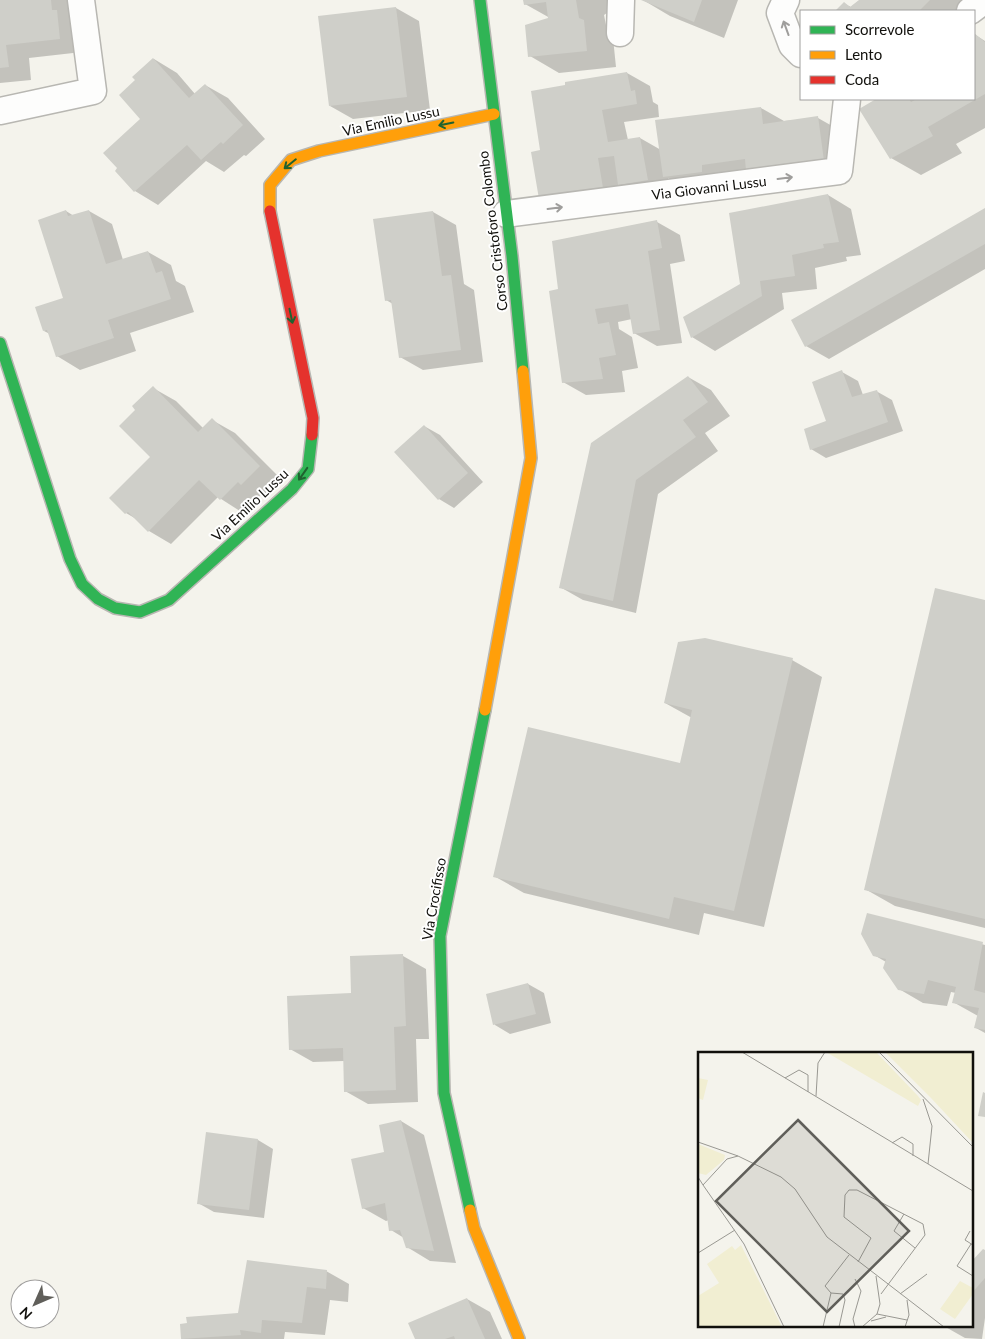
<svg xmlns="http://www.w3.org/2000/svg" width="985" height="1339" font-family="Lato,sans-serif">
	<style>
		.shadow { fill: #0003 }
		.building { fill: #cfcfc9 }
		.lines { fill: none; stroke-linecap: round; stroke-linejoin: round }
		.street-casing { stroke: #b8b7b2; stroke-width: 29 }
		.fast-casing { stroke: #b8b7b2; stroke-width: 14 }
		.slow-casing { stroke: #b8b7b2; stroke-width: 14 }
		.jam-casing { stroke: #b8b7b2; stroke-width: 14 }
		.street { stroke: #fdfdfc; stroke-width: 26 }
		.fast { stroke: #30b455; stroke-width: 11 }
		.slow { stroke: #ff9f0a; stroke-width: 11 }
		.jam { stroke: #e5322d; stroke-width: 11 }
		.oneway { stroke: #9f9e9c }
		.oneway2 { stroke: #206230 }
		.labels { text-anchor: middle; stroke-width: 4; stroke-linejoin: round; paint-order: stroke }
		.street-label { font-size: 14px; fill: #11100c; stroke: #fff }
		.inset-road { fill: none; stroke: #999892; stroke-width: 1 }
		.view { fill: #605f5a; fill-opacity: 0.15; stroke: #605f5a; stroke-width: 2.5 }
		.inset-edge { fill: none; stroke: #11100c; stroke-width: 2.5 }
	</style>
	<rect width="100%" height="100%" fill="#f4f3ec"/>
	<path class="shadow" d="M0 0H69L82 52 29 58 31 80 0 83Z
		M524 0H608L610 11 604 15 608 35 613 38 616 67 559 73 530 56 550 18 525 4Z
		M643 0H738L724 38 670 16Z
		M860 0H977L965 11H837L845 4 851 7Z
		M396 8 419 21 430 110 353 119 330 106Z
		M974 34 985 41V128L956 144 962 153 921 175 891 158 861 110 878 99H974Z
		M154 59 177 73 195 94 205 85 228 98 265 139 246 156 244 155 224 172 206 161 158 205 135 191 117 171 142 119 136 80Z
		M627 73 650 86 653 102 658 105 659 117 624 122 628 140 640 138 661 150 761 108 784 121 818 118 841 131 847 174 687 189 668 178 670 193 563 211 542 151Z
		M828 195 851 209 861 255 846 257 847 261 815 268 817 289 782 293 784 309 715 351 692 337Z
		M985 210V269L829 359 806 346Z
		M66 211 74 216 89 211 112 224 123 260 148 252 171 265 176 281 185 286 194 312 130 333 136 351 80 370 57 356 50 334 44 331 65 298Z
		M433 212 456 225 464 284 474 290 483 362 423 370 400 357 393 304 386 300 375 220Z
		M657 222 680 235 685 261 670 264 682 343 657 346 634 333 632 319 618 322 619 329 632 337 638 368 622 371 625 392 586 395 563 382 560 290Z
		M842 372 858 381 863 395 876 391 892 400 903 431 826 458 811 449 827 422Z
		M688 377 711 390 730 416 705 433 718 451 658 494 636 613 583 600 560 587Z
		M153 388 176 401 203 428 212 420 235 433 282 480 265 497 261 495 243 513 218 497 171 544 149 531 138 520 126 513 152 457 137 410Z
		M424 426 440 435 483 482 454 508 439 499Z
		M985 601V928L895 906 865 889Z
		M792 660 822 677 764 927 704 913 699 935 524 893 494 876 681 764 692 718 665 703Z
		M868 915 985 945V1033L976 1028 978 1016 953 1002 956 993 951 992 947 1006 923 1003 899 989 886 962 874 955Z
		M403 956 426 969 429 1039H416L418 1102 368 1104 345 1091 344 1061 313 1062 290 1049 353 994Z
		M528 984 544 993 551 1023 510 1034 495 1025 487 995Z
		M401 1121 424 1135 456 1263 430 1261 407 1247 404 1238 391 1230 389 1220 386 1221 363 1208Z
		M207 1133 258 1140 273 1149 264 1218 214 1212 198 1203Z
		M985 1251V1318L982 1339 965 1338 942 1325H971V1264Z
		M326 1271 349 1284 348 1302 330 1300 325 1335 285 1332 284 1339H182V1325L239 1314Z
		M467 1299 490 1312 502 1339H416Z"/>
	<path class="building" d="M0 0H51L52 10H57L60 39 6 45 9 67 0 68Z
		M523 0H576L579 18 584 20 587 51 528 57 525 25 548 18 546 2 524 5Z
		M641 0H702L694 22Z
		M859 0H930L919 11H835L844 2 850 7Z
		M396 7 407 97 329 106 318 16Z
		M974 33 985 42V94L928 127 933 136 890 159 859 109 876 99H909L911 102 917 99H974Z
		M153 58 189 98 205 84 243 125 223 144 221 142 201 160 187 145 134 192 115 171 117 168 103 153 140 119 119 95 135 80 132 77Z
		M627 72 631 91 635 90 637 104 602 110 608 142 640 137 648 180 618 185 614 156 598 158 603 188 539 199 531 152 540 150 531 91 565 85V82Z
		M761 107 763 124 818 116 824 161 746 171 745 159 702 165V172L663 177 655 120Z
		M828 194 839 242 823 244 824 248 792 255 795 276 760 281 762 296 691 338 683 317 740 284 729 213Z
		M985 208V244L805 347 791 320Z
		M66 210 68 216 89 210 106 264 148 251 156 273 162 271 171 299 108 320 114 338 56 357 47 330 43 331 35 307 63 298 38 220Z
		M433 211 442 276 451 275 461 350 399 358 391 300 385 301 373 219Z
		M657 220 662 248 648 251 660 330 633 334 628 304 595 309 598 324 609 322 616 355 599 358 603 379 562 383 549 291 558 289 552 241Z
		M842 370 852 397 877 390 888 422 810 450 804 429 826 421 812 382Z
		M688 376 708 402 683 420 696 437 636 480 613 601 559 588 591 443Z
		M153 386 198 432 212 418 260 466 241 485 238 482 220 500 199 480 148 532 128 512 125 514 109 498 150 457 119 426 135 410 132 406Z
		M424 425 468 473 438 500 394 452Z
		M935 588 985 600V919L864 890Z
		M705 638 793 658 734 911 674 897 669 919 493 877 528 727 680 763 692 710 664 703 678 642Z
		M867 913 983 942 974 990 985 993V1030L974 1028 979 1008 952 1003 956 987 928 980 924 994 898 990 883 968 886 959 873 956 861 934Z
		M403 954 406 1026 394 1027 396 1090 344 1092 343 1048 289 1050 287 996 351 993 350 956Z
		M528 983 536 1014 493 1025 486 994Z
		M983 1092 985 1093V1117L978 1116Z
		M401 1120 434 1251 406 1248 400 1230 389 1231 385 1203 362 1209 351 1159 384 1152 379 1125Z
		M206 1132 258 1139 249 1210 197 1204Z
		M983 1249 985 1250V1278L971 1294V1262Z
		M247 1260 327 1270 326 1289 307 1287 302 1323 262 1320 261 1333 240 1330 241 1335 181 1339 180 1324 187 1323 186 1317 238 1313Z
		M467 1298 485 1339H455L454 1336 445 1339H415L408 1323Z"/>
	<g class="lines">
		<g class="street-casing">
			<path id="street" d="M786 0 780 13 792 45 801 54
				M970 11 985 0
				M620 33 621 0
				M0 111 93 91 81 0
				M506 214 839 171 847 99"/>
		</g>
		<g class="fast-casing">
			<path id="fast" d="M480 0 512 256 523 371
				M0 343 70 559 82 584 98 599 115 608 140 612 169 600 292 489 308 469 312 435
				M470 1210 444 1093 440 936 485 710"/>
		</g>
		<g class="slow-casing">
			<path id="slow" d="M270 211V185L291 160 319 151 494 114
				M485 710 531 458 523 371
				M470 1210 474 1228 519 1339"/>
		</g>
		<g class="jam-casing">
			<path id="jam" d="M270 211 313 418 312 435"/>
		</g>
		<use href="#street" class="street"/>
		<use href="#fast" class="fast"/>
		<use href="#slow" class="slow"/>
		<use href="#jam" class="jam"/>
	</g>
	<defs><path id="oneway-shaft" d="M-6 0H5M1.5-3L5.5 0L1.5 3" fill="none" stroke-width="1.6" stroke-linecap="round" stroke-linejoin="round" transform="scale(1.25)"/></defs>
	<g class="oneway">
		<use href="#oneway-shaft" transform="translate(786 28) rotate(-110)"/>
		<use href="#oneway-shaft" transform="translate(785 178) rotate(-7)"/>
		<use href="#oneway-shaft" transform="translate(555 208) rotate(-7)"/>
	</g>
	<g class="oneway2">
		<use href="#oneway-shaft" transform="translate(446 124) rotate(168)"/>
		<use href="#oneway-shaft" transform="translate(290 164) rotate(141)"/>
		<use href="#oneway-shaft" transform="translate(291 316) rotate(78)"/>
		<use href="#oneway-shaft" transform="translate(303 474) rotate(125)"/>
	</g>
	<g class="labels">
		<g class="street-label">
			<text transform="translate(391 121) rotate(-12)" y="5">Via Emilio Lussu</text>
			<text transform="translate(709 188) rotate(-7)" y="5">Via Giovanni Lussu</text>
			<text transform="translate(493 231) rotate(-97)" y="5">Corso Cristoforo Colombo</text>
			<text transform="translate(250 505) rotate(-43)" y="5">Via Emilio Lussu</text>
			<text transform="translate(434 899) rotate(-80)" y="5">Via Crocifisso</text>
		</g>
	</g>
	<g transform="translate(698 1052)">
		<rect width="275" height="275" fill="#f4f3ec"/>
		<path d="M128 0H178L220 44 223 48 220 54ZM187 0H275V91L233 46ZM0 26 10 28 5 48 0 46ZM0 92 27 103 26 108 8 123 0 121ZM43 193 84 275H0V244L21 231 9 212 34 194 37 198ZM262 229 275 236V242L257 267 242 257Z" fill="#f1eed2"/>
		<path class="inset-road" d="M44 0 275 139M181 0 275 95M87 26 101 18 110 23V40M118 44 120 11 127 0M225 47 234 74 230 112M0 90 40 104 83 125 97 137 129 185 246 275M194 91 204 85 215 92V104M0 125 5 133 29 107 40 104M5 133 46 192 86 275M206 162 196 179 217 196M272 179 267 188 275 193M273 192 259 214 275 224M0 201 37 178M160 210 173 186 146 165 147 143 151 138H159L225 172 227 183 183 242M157 227 163 239 155 267 157 275M133 241 127 234 151 203M133 241 145 242 147 248 141 275M202 242 229 222M179 262 209 268M173 269 188 265M125 275 133 241M164 275 179 262 182 252 178 224M207 275 211 263 209 248"/>
		<path class="view" d="M100 68 211 179 129 260 18 149Z"/>
		<rect width="275" height="275" class="inset-edge"/>
	</g>
	<rect x="800" y="10" width="175" height="90" fill="#ffffff" stroke="#a09f9e"/>
	<rect x="810" y="26" width="25" height="8" fill="#30b455" stroke="#a09f9e"/>
	<text x="845" y="35" font-size="15" fill="#11100c">Scorrevole</text>
	<rect x="810" y="51" width="25" height="8" fill="#ff9f0a" stroke="#a09f9e"/>
	<text x="845" y="60" font-size="15" fill="#11100c">Lento</text>
	<rect x="810" y="76" width="25" height="8" fill="#e5322d" stroke="#a09f9e"/>
	<text x="845" y="85" font-size="15" fill="#11100c">Coda</text>
	<g transform="translate(35 1304) rotate(225)"><circle r="24" fill="#ffffff" stroke="#a09f9e"/>
	<path d="M0-4L9 19L0 12L-9 19Z" fill="#605f5a"/>
	<text y="-8" font-size="14" font-weight="bold" text-anchor="middle" fill="#11100c">N</text>
	</g>
</svg>
